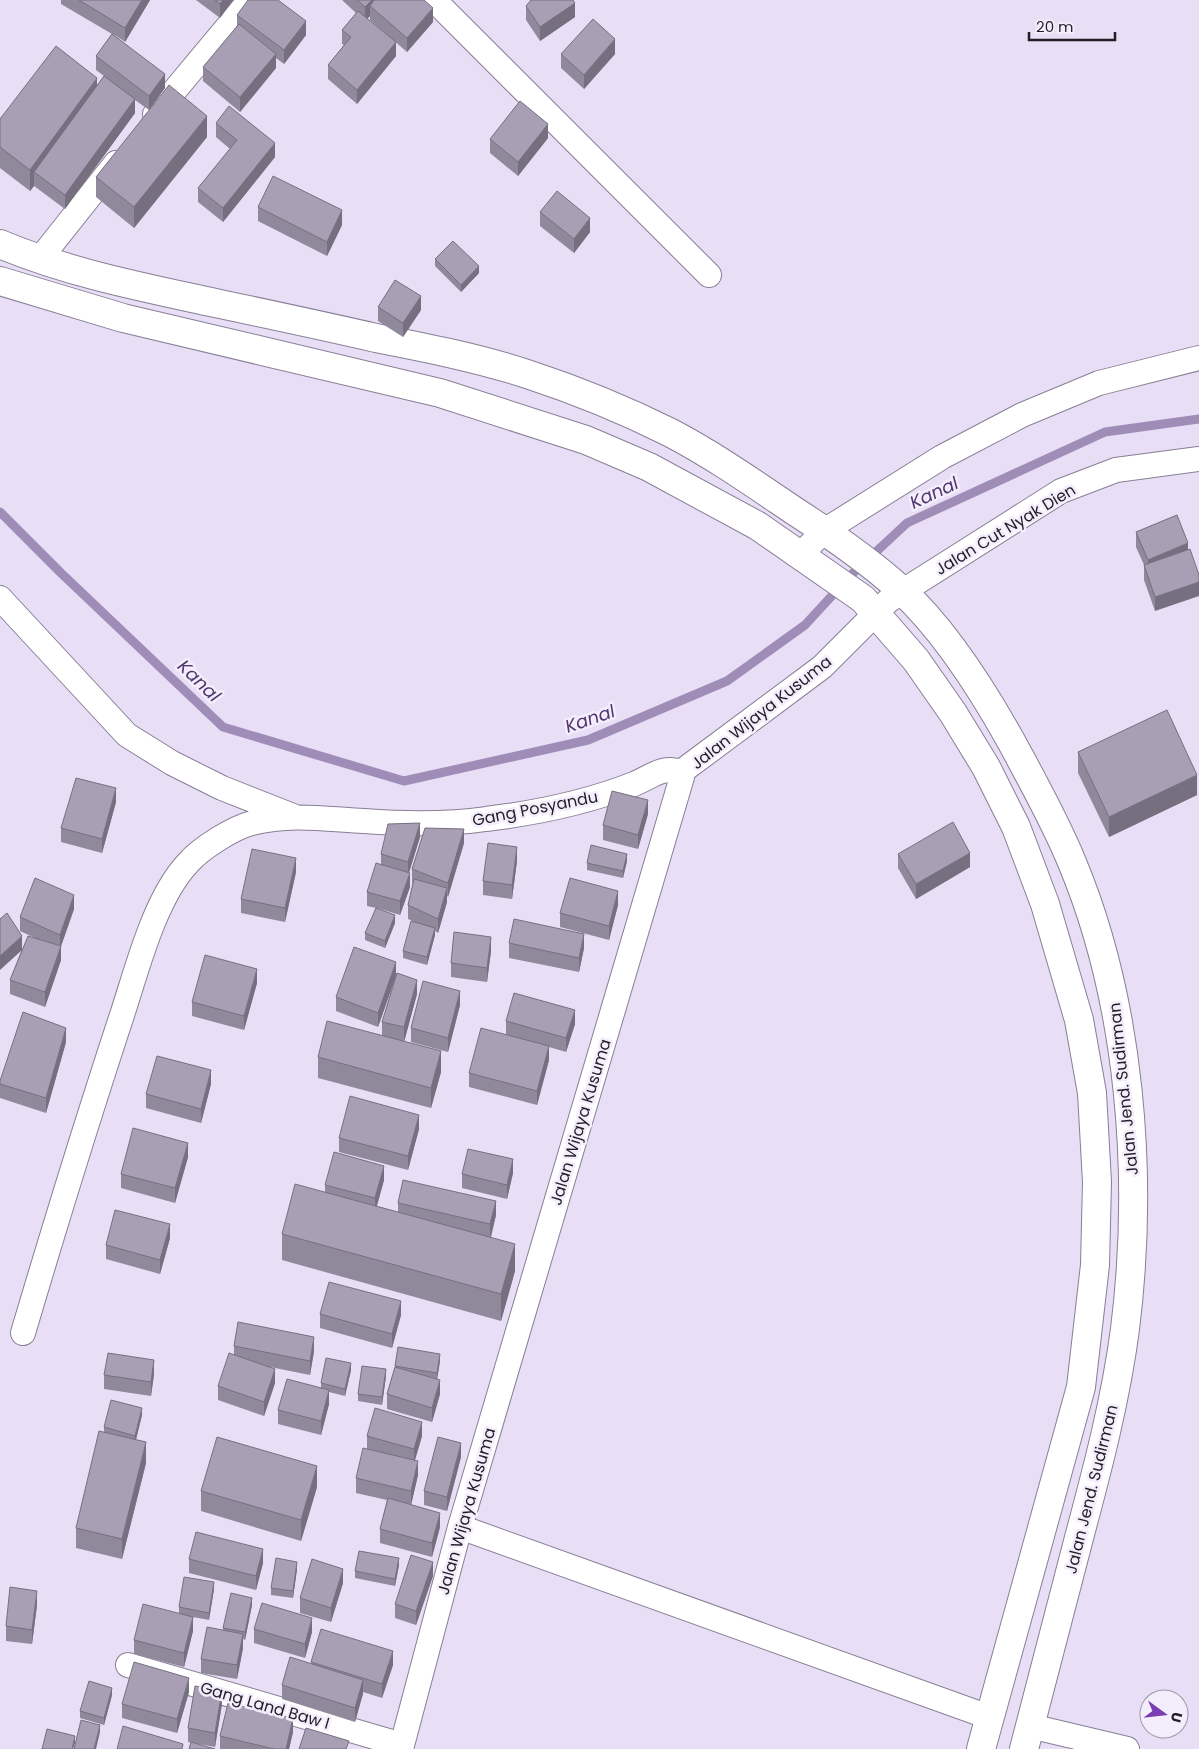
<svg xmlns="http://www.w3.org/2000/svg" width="1199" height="1749" font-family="Poppins,sans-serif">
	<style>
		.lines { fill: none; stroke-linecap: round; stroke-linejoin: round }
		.stream { stroke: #9f8db8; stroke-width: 9 }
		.street-casing { stroke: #887f95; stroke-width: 26 }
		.highway-casing { stroke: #887f95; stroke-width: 30 }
		.street { stroke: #fff; stroke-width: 24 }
		.highway { stroke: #fff; stroke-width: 28 }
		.wall { fill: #90899c }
		.shaded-wall { fill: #766f7f }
		.building { fill: #a89fb5; stroke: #766f7f }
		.labels { text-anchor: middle; stroke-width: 5; stroke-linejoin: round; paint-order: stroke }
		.street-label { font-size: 16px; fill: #211e26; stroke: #f3edfc }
		.water-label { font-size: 18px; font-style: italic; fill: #51366f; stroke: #f3edfc }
	</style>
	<rect width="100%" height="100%" fill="#e8def6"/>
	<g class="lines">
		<path class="stream" d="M0 512 61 573 223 727 404 781 588 740 727 681 805 625 851 575 907 523 1105 432 1199 419"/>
		<g class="street-casing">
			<path id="street" d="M434 0 709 275
				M155 114 250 0
				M39 260 116 163
				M800 555 824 531 942 457 1022 415 1099 383 1199 358
				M0 598 127 735 172 763 222 788 293 816
				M681 772 822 667 889 600 1061 491 1116 470 1199 459
				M23 1333C55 1225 88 1118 123 1012 138 966 155 898 188 863 201 848 233 828 252 823 290 813 326 819 364 821 405 824 445 825 486 819 536 813 588 802 634 784 651 777 663 765 681 772
				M460 1527 989 1717
				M128 1665 402 1745
				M1030 1726 1127 1749
				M401 1749 460 1527 682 777 681 772"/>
		</g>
		<g class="highway-casing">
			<path id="highway" d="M0 244C62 270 127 284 192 298 253 311 315 324 376 338 427 348 478 358 527 374 576 390 625 410 671 433 713 455 753 483 793 510 830 534 867 559 900 589 944 629 982 689 1011 741 1032 780 1054 819 1071 860 1131 1002 1144 1177 1125 1329 1116 1398 1098 1467 1080 1534 1061 1606 1043 1678 1024 1749
				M0 281 123 318 440 393 586 440 649 467 758 526 863 599 916 660 953 713 986 767 1016 827 1045 904 1079 1020 1092 1093 1097 1182 1095 1265 1081 1387 981 1749"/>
		</g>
		<use href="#street" class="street"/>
		<use href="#highway" class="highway"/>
	</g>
	<path class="wall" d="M61 0H150L125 42 113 34 165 88 149 110 135 100V113L65 209 34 186 30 191 0 168V119L97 85 104 76 96 70V56L112 34 61 4Z
		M196 0H233L220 18Z
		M342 0H424L433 22 407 52 370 20V16L367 19 396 56 357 104 328 79V65L344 45 342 44V30L356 13Z
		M526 6 575 17 540 41 526 20Z
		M237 15 306 35 284 64 276 58V68L240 112 203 81V67L237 26Z
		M561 54H615L584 89 561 68Z
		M216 123 275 157 223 222 198 202V188L230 149 216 137Z
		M207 137 134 228 96 197V177Z
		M548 138 518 176 490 153V139Z
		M258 207 342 225 327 256 258 221Z
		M540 212 590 232 574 253 540 226Z
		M435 259 479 273 461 292 435 266Z
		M378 307 421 310 403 337 378 321Z
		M1177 515 1155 611 1144 580V565L1136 547V532Z
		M1078 752 1197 795 1109 837 1078 773Z
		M116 802 102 853 61 842V828Z
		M648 814 638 849 603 840V825Z
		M420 837 409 872 410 887 400 915 377 908 395 923 385 948 365 940V933L376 908 367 906V892L381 864V854Z
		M464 843 448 897 447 896V902L438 933 435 931V935L427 965 403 958V951L415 922 408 919V905L413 883H412V869Z
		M898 854 970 867 916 899 898 868Z
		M517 861 512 899 483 895V881Z
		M627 861 623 878 587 870V863Z
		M296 872 285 922 241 913V899Z
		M618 905 609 940 560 927V913Z
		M74 909 61 946V960L45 1007 10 994V980L22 949 35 938 20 931V917Z
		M509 943 584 948 579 972 509 958Z
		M491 951 487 982 451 977V963Z
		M396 976 378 1027 336 1011V997Z
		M257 983 244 1030 192 1016V1002Z
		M417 994 404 1042 441 1072 431 1108 318 1078V1057L382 1036V1022Z
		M460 1005 448 1052 411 1042V1028Z
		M506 1021 575 1024 566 1052 549 1047V1060L537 1105 469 1087V1073L506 1034Z
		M66 1042 46 1113 0 1098V1081Z
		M211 1084 201 1123 146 1108V1094Z
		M419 1129 408 1170 339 1152V1138Z
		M188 1157 175 1203 121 1188V1174Z
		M513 1173 507 1199 462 1188V1174Z
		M384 1180 377 1206 398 1212V1203L496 1215 491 1238 515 1271 501 1321 282 1260V1234L325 1192V1185Z
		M170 1238 160 1274 106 1259V1245Z
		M320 1314 401 1315 392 1348 320 1328Z
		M234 1346 314 1351 310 1375 270 1367 275 1383 264 1416 218 1400V1386L234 1354Z
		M398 1347 440 1361 437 1379 440 1394 432 1422 387 1409V1394L395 1367Z
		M351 1370 345 1396 329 1392V1404L321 1435 278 1424V1410L321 1388V1383Z
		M154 1374 151 1396 104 1389V1375Z
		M386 1376 382 1405 358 1401V1394Z
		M142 1415 136 1440 146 1463 122 1559 76 1548V1528L104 1432V1427Z
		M367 1436H422L415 1460 418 1475 411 1505 440 1527 432 1557 380 1543V1529L387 1500 356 1493V1478L367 1449Z
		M461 1457 447 1511 424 1505V1491Z
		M317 1487 301 1541 201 1511V1491Z
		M189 1559 263 1563 256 1590 189 1573Z
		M399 1565 395 1586 355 1578V1571Z
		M297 1569 293 1598 271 1595V1588Z
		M433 1576 416 1625 395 1618V1604Z
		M343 1583 331 1622 300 1613V1598Z
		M214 1589 209 1620 193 1617V1631L184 1667 134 1654V1640L179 1613V1607Z
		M37 1605 32 1644 6 1641V1626Z
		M252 1605 245 1640 243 1639V1648L237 1679 201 1673V1659L223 1630V1628Z
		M254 1629 312 1632 305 1658 254 1643Z
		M311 1662 393 1665 382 1698 363 1692 355 1722 282 1699V1685L311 1664Z
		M189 1692 177 1733 122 1718V1704Z
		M112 1695 104 1725 80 1718V1711Z
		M222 1704 215 1747 188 1742V1728Z
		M293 1732 289 1749H220V1736Z"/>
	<path class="shaded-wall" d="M142 0H150L125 42V28Z
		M223 0H233L220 18V4Z
		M372 0H385L370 6V16L365 21V7Z
		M575 3V17L540 41V27Z
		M433 8V22L407 52V38Z
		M306 21V35L284 64V50Z
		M615 39V54L584 89V75Z
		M396 42V56L357 104V90Z
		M276 54V68L240 112V97Z
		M165 74V88L149 110V96Z
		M97 78V99L34 172V186L30 191V170Z
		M135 99V113L65 209V195Z
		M207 116V137L134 228V207Z
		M548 124V138L518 176V162Z
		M275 143V157L223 222V208Z
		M342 210V225L327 256V242Z
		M590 218V232L574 253V239Z
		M479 266V273L461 292V285Z
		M421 296V310L403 337V323Z
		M1188 543V557L1148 574V560Z
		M1199 582V596L1155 611V597Z
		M1197 775V795L1109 837V817Z
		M116 788V802L102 853V839Z
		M648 800V814L638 849V835Z
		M420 823V837L408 876V862Z
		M464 829V843L448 897V883Z
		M517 847V861L512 899V885Z
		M970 853V867L916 899V884Z
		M627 854V861L623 878V871Z
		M296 858V872L285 922V908Z
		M410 873V887L400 915V901Z
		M447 888V902L438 933V919Z
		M618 891V905L609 940V926Z
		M74 895V909L60 949V935Z
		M395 915V923L385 948V941Z
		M435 928V935L427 965V957Z
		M584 934V948L579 972V958Z
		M22 936V950L0 970V956Z
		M491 937V951L487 982V968Z
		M61 946V960L45 1007V992Z
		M396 962V976L378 1027V1013Z
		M257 969V983L244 1030V1016Z
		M417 980V994L404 1042V1027Z
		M460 991V1005L448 1052V1038Z
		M575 1010V1024L566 1052V1038Z
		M66 1028V1042L46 1113V1098Z
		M549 1046V1060L537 1105V1091Z
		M441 1051V1072L431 1108V1088Z
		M211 1070V1084L201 1123V1109Z
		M419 1115V1129L408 1170V1156Z
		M188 1143V1157L175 1203V1188Z
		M513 1159V1173L507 1199V1185Z
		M384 1166V1180L375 1212V1198Z
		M496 1201V1215L490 1238V1224Z
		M170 1224V1238L160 1274V1260Z
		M515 1244V1271L501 1321V1294Z
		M401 1301V1315L392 1348V1334Z
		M314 1337V1351L310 1375V1361Z
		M440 1354V1361L437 1380V1373Z
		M154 1360V1374L151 1396V1382Z
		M351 1363V1370L345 1396V1389Z
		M275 1369V1383L264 1416V1402Z
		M386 1369V1376L382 1405V1397Z
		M440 1380V1394L432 1422V1408Z
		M329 1390V1404L321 1435V1421Z
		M142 1408V1415L135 1443V1436Z
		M422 1422V1436L414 1463V1449Z
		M146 1442V1463L122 1559V1539Z
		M461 1443V1457L447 1511V1497Z
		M418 1461V1475L411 1505V1491Z
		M317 1466V1487L301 1541V1520Z
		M440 1513V1527L432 1557V1543Z
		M263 1549V1563L256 1590V1576Z
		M399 1558V1565L395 1586V1579Z
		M297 1562V1569L293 1598V1591Z
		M433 1562V1576L416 1625V1611Z
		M343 1569V1583L331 1622V1608Z
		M214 1582V1589L209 1620V1613Z
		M37 1591V1605L32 1644V1630Z
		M252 1598V1605L245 1640V1632Z
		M193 1617V1631L184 1667V1653Z
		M312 1618V1632L305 1658V1644Z
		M243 1634V1648L237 1679V1665Z
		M393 1651V1665L382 1698V1684Z
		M189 1678V1692L177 1733V1719Z
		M363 1680V1694L355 1722V1708Z
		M112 1688V1695L104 1725V1718Z
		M222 1690V1704L215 1747V1733Z
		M293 1718V1732L289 1749H286Z
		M100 1725V1732L96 1749H94Z
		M75 1736V1743L73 1749H72Z"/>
	<path class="building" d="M79 0H142L125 28Z
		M215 0H223L220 4Z
		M248 0H278L306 21 284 50 237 15Z
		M357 0H372L365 7Z
		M374 0H424L433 8 407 38 370 6Z
		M531 0H573L575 3 540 27 526 6Z
		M358 11 396 42 357 90 328 65 351 37 342 30Z
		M593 19 615 39 584 75 561 54Z
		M239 24 276 54 240 97 203 67Z
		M112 34 165 74 149 96 96 56Z
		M56 46 97 78 30 170 0 147V119Z
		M104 76 135 99 65 195 34 172Z
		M169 85 207 116 134 207 96 177Z
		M520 101 548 124 518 162 490 139Z
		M229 106 275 143 223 208 198 188 237 140 216 123Z
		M273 176 342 210 327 242 258 207Z
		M557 191 590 218 574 239 540 212Z
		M453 241 479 266 461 285 435 259Z
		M395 280 421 296 403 323 378 307Z
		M1177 515 1188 543 1148 560 1136 532Z
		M1190 549 1199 575V582L1155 597 1144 565Z
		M1167 710 1197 775 1109 817 1078 752Z
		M76 778 116 788 102 839 61 828Z
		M612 791 648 800 638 835 603 825Z
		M953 822 970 853 916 884 898 854Z
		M420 823 408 862 381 854 388 824Z
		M425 828 464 829 448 883 412 869Z
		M488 843 517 847 512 885 483 881Z
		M591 845 627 854 623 871 587 863Z
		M252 849 296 858 285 908 241 899Z
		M376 863 410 873 400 901 367 892Z
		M35 878 74 895 60 935 20 917Z
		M570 878 618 891 609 926 560 913Z
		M414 879 447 888 438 919 408 905Z
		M376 908 395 915 385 941 365 933Z
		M7 913 22 936 0 956V919Z
		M514 919 584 934 579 958 509 943Z
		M411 921 435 928 427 957 403 951Z
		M454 932 491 937 487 968 451 963Z
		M28 936 61 946 45 992 10 980Z
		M354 947 396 962 378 1013 336 997Z
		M205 955 257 969 244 1016 192 1002Z
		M397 973 417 980 404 1027 382 1022Z
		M423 981 460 991 448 1038 411 1028Z
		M514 993 575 1010 566 1038 506 1021Z
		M23 1012 66 1028 46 1098 0 1084V1081Z
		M327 1021 441 1051 431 1088 318 1057Z
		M481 1028 549 1046 537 1091 469 1073Z
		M157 1056 211 1070 201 1109 146 1094Z
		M350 1096 419 1115 408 1156 339 1138Z
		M133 1128 188 1143 175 1188 121 1174Z
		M468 1149 513 1159 507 1185 462 1174Z
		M334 1152 384 1166 375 1198 325 1185Z
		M403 1180 496 1201 490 1224 398 1203Z
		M295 1184 515 1244 501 1294 282 1234Z
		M115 1210 170 1224 160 1260 106 1245Z
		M329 1282 401 1301 392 1334 320 1314Z
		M238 1322 314 1337 310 1361 234 1346Z
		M398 1347 440 1354 437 1373 395 1366Z
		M108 1353 154 1360 151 1382 104 1375Z
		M229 1353 275 1369 264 1402 218 1386Z
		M326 1358 351 1363 345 1389 321 1383Z
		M362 1366 386 1369 382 1397 358 1394Z
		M395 1367 440 1380 432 1408 387 1394Z
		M287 1379 329 1390 321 1421 278 1410Z
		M111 1400 142 1408 135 1436 104 1427Z
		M375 1408 422 1422 414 1449 367 1436Z
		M99 1431 146 1442 122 1539 76 1528Z
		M217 1437 317 1466 301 1520 201 1491Z
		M438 1437 461 1443 447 1497 424 1491Z
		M363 1448 418 1461 411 1491 356 1478Z
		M388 1498 440 1513 432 1543 380 1529Z
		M196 1532 263 1549 256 1576 189 1559Z
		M359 1551 399 1558 395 1579 355 1571Z
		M411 1555 433 1562 416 1611 395 1604Z
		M276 1558 297 1562 293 1591 271 1588Z
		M312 1559 343 1569 331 1608 300 1598Z
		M184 1577 214 1582 209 1613 179 1607Z
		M10 1587 37 1591 32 1630 6 1626Z
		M231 1593 252 1598 245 1632 223 1628Z
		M262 1603 312 1618 305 1644 254 1629Z
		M143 1604 193 1617 184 1653 134 1640Z
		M207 1627 243 1634 237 1665 201 1659Z
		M321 1629 393 1651 382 1684 311 1662Z
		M290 1657 363 1680 355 1708 282 1685Z
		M134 1662 189 1678 177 1719 122 1704Z
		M89 1681 112 1688 104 1718 80 1711Z
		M195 1686 222 1690 215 1733 188 1728Z
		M228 1703 293 1718 286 1749H274L220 1736Z
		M81 1720 100 1725 94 1749H74Z
		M123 1726 183 1744 182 1749H117Z
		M306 1728 349 1741 346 1749H299Z
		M47 1729 75 1736 72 1749H42Z
		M191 1742 215 1749H189Z"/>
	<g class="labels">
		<g class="street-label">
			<text transform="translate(1005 529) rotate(-31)" y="6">Jalan Cut Nyak Dien</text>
			<text transform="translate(761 712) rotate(-38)" y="6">Jalan Wijaya Kusuma</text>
			<text transform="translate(535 808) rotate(-11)" y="6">Gang Posyandu</text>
			<text transform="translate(1123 1089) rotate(-96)" y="6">Jalan Jend. Sudirman</text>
			<text transform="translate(580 1122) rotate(-73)" y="6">Jalan Wijaya Kusuma</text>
			<text transform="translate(1091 1489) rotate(-76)" y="6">Jalan Jend. Sudirman</text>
			<text transform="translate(466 1511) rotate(-74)" y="6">Jalan Wijaya Kusuma</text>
			<text transform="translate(265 1705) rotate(16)" y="6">Gang Land Baw I</text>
		</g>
		<g class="water-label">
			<text transform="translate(934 493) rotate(-25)" y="6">Kanal</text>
			<text transform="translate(199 681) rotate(44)" y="6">Kanal</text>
			<text transform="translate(590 719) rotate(-19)" y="6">Kanal</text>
		</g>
	</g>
	<g transform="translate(1164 1714) rotate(105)"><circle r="24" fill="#f3edfc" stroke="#9f9aa6"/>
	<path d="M0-4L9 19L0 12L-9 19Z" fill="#7a3db3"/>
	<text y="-8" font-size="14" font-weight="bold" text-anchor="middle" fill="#211e26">U</text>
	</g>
	<path d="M1029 32v8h86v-8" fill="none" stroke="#211e26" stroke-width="2.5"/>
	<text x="1036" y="32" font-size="15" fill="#211e26" stroke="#f3edfc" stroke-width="4" paint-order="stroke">20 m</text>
</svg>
